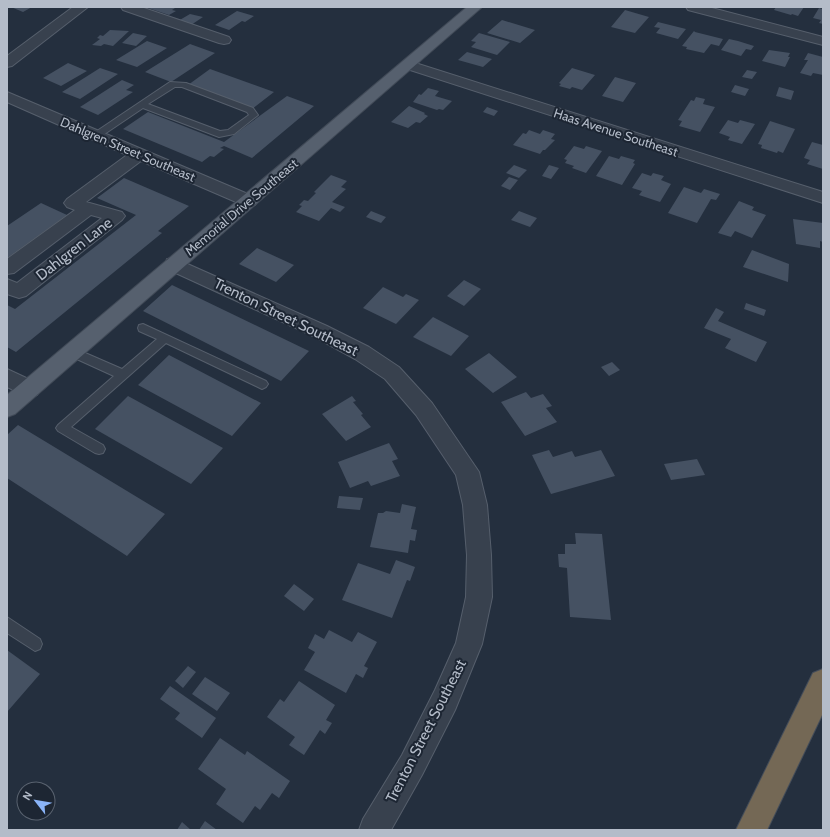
<svg xmlns="http://www.w3.org/2000/svg" width="830" height="837" font-family="Cabin,sans-serif">
	<style>
		.building { fill: #455162 }
		.lines { fill: none; stroke-linecap: round; stroke-linejoin: round }
		.service-casing { stroke: #565f6c; stroke-width: 2 }
		.minor-casing { stroke: #565f6c; stroke-width: 2 }
		.primary-casing { stroke: #414a57; stroke-width: 2 }
		.motorway-casing { stroke: #434c59; stroke-width: 2 }
		.service { fill: #38414e; fill-rule: evenodd }
		.minor { fill: #38414e; fill-rule: evenodd }
		.primary { fill: #56606e; fill-rule: evenodd }
		.motorway { fill: #746855; fill-rule: evenodd }
		.labels { text-anchor: middle; stroke-width: 4; stroke-linejoin: round; paint-order: stroke }
		.far-street-label { font-size: 13px; fill: #b4bcc9; stroke: #1d2633 }
		.street-label { font-size: 15px; fill: #b4bcc9; stroke: #1d2633 }
	</style>
	<rect width="100%" height="100%" fill="#242f3e"/>
	<path class="building" d="M11 7H32L23 12Z
		M145 7H173L175 8 172 10 176 11 169 15Z
		M776 7H804L798 16 792 14 791 15 774 10Z
		M819 8 823 9V24L819 23 821 20 813 18Z
		M625 10 649 17 635 33 611 27Z
		M237 11 254 16 245 22 242 21 229 30 215 25Z
		M190 14 203 17 191 25 178 21Z
		M502 20 535 30 520 43 487 33Z
		M658 22 686 29 678 39 656 33 660 28 654 27Z
		M110 30 129 31 113 46 104 44 101 46 92 45 100 39 97 38 100 35 103 36Z
		M694 31 695 32 723 39 719 46 711 44 704 53 686 49 687 47 682 46Z
		M133 33 147 36 136 46 122 43Z
		M479 33 510 42 497 55 471 47 476 42 471 41Z
		M729 39 738 41 754 46 751 50 746 49 741 56 721 50Z
		M147 41 167 48 137 67 116 60Z
		M190 44 215 53 171 82 145 72Z
		M769 50 790 53 788 57H790L785 67 762 61Z
		M467 52 492 59 483 67 458 60Z
		M808 53 823 57V75L813 73 811 76 800 73 808 60H804Z
		M68 63 87 71 61 86 43 78Z
		M100 68 118 74 80 99 62 92Z
		M572 68 595 75 582 90 572 87 570 89 559 86 561 84 559 83Z
		M210 69 274 92 252 109 188 85Z
		M747 70 757 72 752 79 742 77Z
		M615 77 636 83 623 102 602 96Z
		M122 80 134 85 126 90 133 92 98 115 80 107Z
		M735 85 749 89 745 96 731 92Z
		M779 87 794 91 791 100 776 96Z
		M428 88 439 91 435 96 452 101 443 110 439 109 437 110 413 102 419 94 421 95Z
		M287 96 314 106 252 158 224 146 220 148 224 149 214 157 210 156 202 162 123 129 148 112 224 142Z
		M696 97 705 99 703 104 715 107 700 132 679 126 682 121 678 120 691 100 694 101Z
		M409 106 425 113 424 114 428 116 420 123 416 122 408 128 391 122Z
		M487 107 498 111 494 116 483 112Z
		M728 120 738 123 740 120 755 124 742 144 728 140 730 137 719 133Z
		M770 121 795 129 783 153 778 151 777 153 761 148 762 145 758 144Z
		M529 130 540 134 543 130 555 134 551 139 555 140 545 150H543L540 154 513 145 523 133 526 134Z
		M812 142 823 145V169L807 164 810 160 804 158Z
		M574 146 584 149 586 146 602 151 586 173 572 168 574 166 565 163 567 160 564 159Z
		M609 156 619 159 621 156 635 160 633 163 635 164 622 185 596 176Z
		M514 165 527 170 519 178 506 173Z
		M549 165 559 168 551 179 542 176Z
		M642 173 651 176 653 173 664 176 661 180 671 184 660 202 639 195 642 191 632 188Z
		M331 175 347 181 341 187 346 189 332 202 345 207 340 212 331 208 319 221 296 212 302 206 299 205 304 200 308 201 316 193 314 192Z
		M509 177 518 180 510 190 501 186Z
		M124 178 189 206 158 231 162 233 16 352 7 347V305L15 309 136 215 97 198Z
		M684 187 701 193 704 189 720 194 716 200 711 199 697 223 668 213Z
		M739 201 754 207 752 210 766 215 752 238 735 231 731 237 718 233Z
		M41 203 67 215 7 258V226Z
		M371 211 386 217 381 223 366 217Z
		M519 211 537 218 530 227 511 220Z
		M793 219 823 223V242L820 241V248L796 244Z
		M257 248 294 265 276 282 239 264Z
		M752 250 789 264 788 282 743 267Z
		M464 280 481 289 464 306 447 296Z
		M172 285 309 351 281 381 143 311Z
		M383 287 403 297 406 294 419 300 396 324 363 308Z
		M746 303 766 310 764 316 744 309Z
		M716 308 724 312 718 321 767 342 756 362 725 348 731 339 704 328Z
		M433 317 469 336 451 356 413 337Z
		M489 353 517 377 493 393 465 369Z
		M169 355 261 403 232 436 138 385Z
		M612 362 620 370 609 376 601 367Z
		M526 392 531 398 543 394 552 406 546 408 557 422 525 436 501 402Z
		M128 396 223 448 191 484 95 429Z
		M352 396 356 401 353 402 363 414 361 415 371 427 346 441 322 414Z
		M18 425 165 514 127 556 7 478V435Z
		M389 443 398 459 392 461 400 476 371 486 368 481 350 488 338 462Z
		M549 450 553 457 572 451 575 457 601 450 615 476 551 494 532 455Z
		M697 459 705 475 671 480 664 464Z
		M339 496 363 498 360 510 337 508Z
		M402 504 416 507 411 529 417 530 415 541 410 540 408 553 370 547 378 513H383L386 511 400 513Z
		M575 533 602 534 611 620 570 617 567 568 559 567 558 554H565V544H576Z
		M396 560 415 567 410 581 407 580 392 618 342 600 358 563 390 574Z
		M294 584 314 599 304 611 284 596Z
		M329 630 352 642 358 632 377 642 364 666 368 668 363 678 356 674 346 693 304 670 315 652 308 648 315 634 324 639Z
		M7 650 40 674 7 712Z
		M188 666 196 672 183 688 175 681Z
		M205 677 230 693 217 711 192 694Z
		M299 681 335 705 326 720 332 723 325 734 320 730 304 755 289 745 295 737 267 717 280 699 284 702Z
		M170 686 216 718 202 738 175 719 180 713 160 699Z
		M220 738 245 755 247 751 290 781 279 798 272 793 260 810 255 806 243 823 216 804 226 789 198 769Z
		M205 821 217 830H199Z
		M182 822 191 830H177Z"/>
	<g class="lines">
		<g class="service-casing">
			<path id="service" d="M170 82 186 83 253 108 258 115 234 134 219 137 143 108 100 137H94L93 135 94 133ZM175 87H182L247 112 249 115 228 130 220 131 148 104Z
				M143 324 266 381 268 384 266 387 262 389 258 387 166 343 71 427 103 445 105 449 103 453 99 454 95 453 58 431 56 428 58 425 114 376 68 355 66 352 68 349 72 348 76 349 122 369 157 339 139 331 138 328 139 325Z
				M7 617 40 639 42 644 40 649 35 651 7 633Z"/>
		</g>
		<g class="minor-casing">
			<path id="minor" d="M73 7H88L12 66 7 67V56Z
				M121 7H141L229 37 231 40 229 43 224 44 219 43 123 10Z
				M686 7H708L823 37V45L688 10Z
				M409 61 823 192V203L404 68 402 65 404 62Z
				M7 92 255 197 258 201 255 205 249 206 243 205 141 161 86 202 122 212 125 216 122 220 26 296 19 298 7 294V279L17 283 102 218 91 215 14 273 7 274V259L75 210 67 207 64 203 67 199 127 155 7 102Z
				M174 258 327 326 369 347 399 367 432 403 479 472 487 505 491 555 492 597 482 644 455 710 422 775 391 830H359L363 819 402 755 435 690 456 643 466 597 467 555 463 505 456 475 416 415 385 379 355 359 313 336 167 269 165 264 167 259Z
				M7 369 37 383 40 389 37 395 29 397 7 387Z"/>
		</g>
		<g class="primary-casing">
			<path id="primary" d="M467 7H482L15 414 7 417V395Z"/>
		</g>
		<g class="motorway-casing">
			<path id="motorway" d="M823 669V713L767 830H736L813 673Z"/>
		</g>
		<use href="#service" class="service"/>
		<use href="#minor" class="minor"/>
		<use href="#primary" class="primary"/>
		<use href="#motorway" class="motorway"/>
	</g>
	<g class="labels">
		<g class="far-street-label">
			<text transform="translate(616 132) rotate(18)" y="5">Haas Avenue Southeast</text>
			<text transform="translate(128 149) rotate(23)" y="5">Dahlgren Street Southeast</text>
			<text transform="translate(241 207) rotate(-40)" y="5">Memorial Drive Southeast</text>
		</g>
		<g class="street-label">
			<text transform="translate(74 249) rotate(-38)" y="5">Dahlgren Lane</text>
			<text transform="translate(286 317) rotate(26)" y="5">Trenton Street Southeast</text>
			<text transform="translate(426 731) rotate(-63)" y="5">Trenton Street Southeast</text>
		</g>
	</g>
	<rect width="830" height="837" fill="none" stroke="#b4bcc9" stroke-width="16"/>
	<g transform="translate(36 801) rotate(301)"><circle r="19" fill="#1d2633" stroke="#59626f"/>
	<path d="M0-3L7 15L0 10L-7 15Z" fill="#8ab4f8"/>
	<text y="-6" font-size="11" font-weight="bold" text-anchor="middle" fill="#b4bcc9">N</text>
	</g>
</svg>
